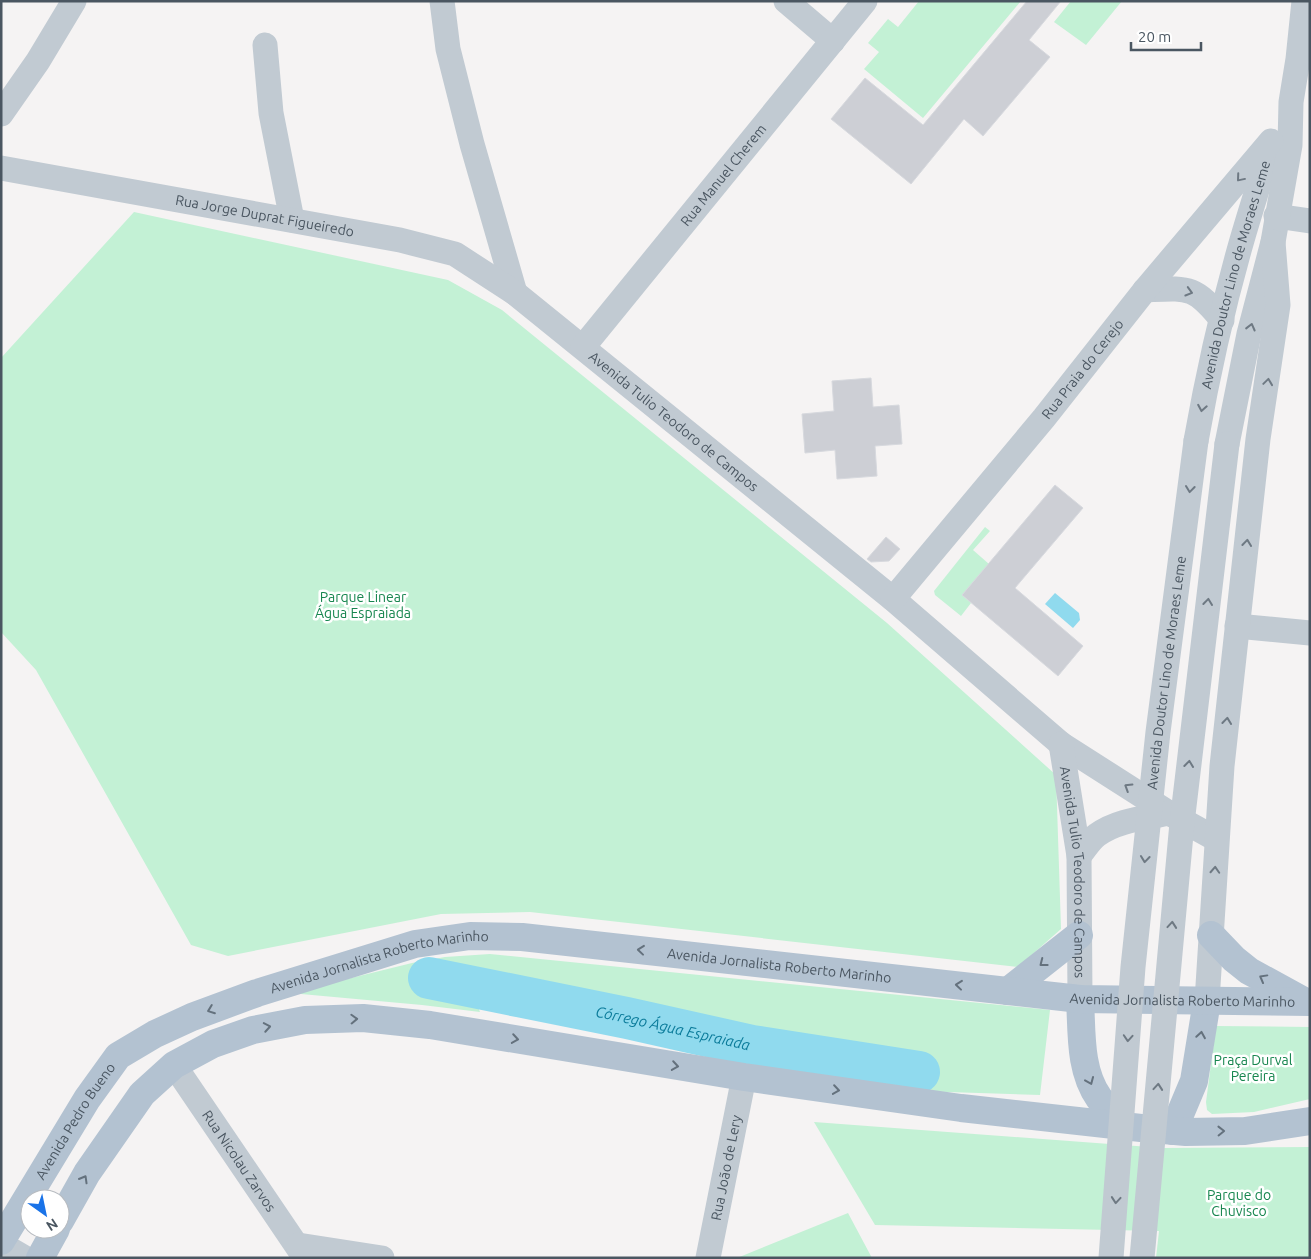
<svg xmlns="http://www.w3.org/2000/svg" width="1311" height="1259" font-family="Ubuntu,sans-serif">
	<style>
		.green { fill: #c3f1d5 }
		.water { fill: #90daee }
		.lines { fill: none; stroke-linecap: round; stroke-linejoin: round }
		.river { stroke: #90daee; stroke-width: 42 }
		.building { fill: #cdcfd5; stroke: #d7d9de }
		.minor { stroke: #c1cad2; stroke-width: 25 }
		.major { stroke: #b3c2d1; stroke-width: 28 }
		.minor-bridge { stroke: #c1cad2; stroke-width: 25 }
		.oneway { stroke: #6e7983 }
		.oneway2 { stroke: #64717d }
		.labels { text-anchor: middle; stroke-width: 5; stroke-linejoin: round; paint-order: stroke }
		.street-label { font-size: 14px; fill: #4a5661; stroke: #fff }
		.park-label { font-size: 14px; fill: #17864f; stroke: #fff }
		.water-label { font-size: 15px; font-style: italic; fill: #0c7c9b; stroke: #fff }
	</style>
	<rect width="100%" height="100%" fill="#f5f3f3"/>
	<path class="green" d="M919 1H1021L923 118 864 69 879 52 868 43 888 19 898 27Z
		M1071 1H1122L1086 45 1054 22Z
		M134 212 448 280 502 310 887 623 1056 775 1061 929 1018 967 530 912 441 914 228 956 191 945 36 670 1 632V358Z
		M985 527 990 531 973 550 989 564 962 595 971 603 961 616 935 595 934 591Z
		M490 954 1050 1010 1040 1095 916 1091 919 1058 840 1048 705 1024 433 964 424 993 476 1002 480 1012 422 1005 290 993 412 963 445 957Z
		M1216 1026 1310 1027V1099L1254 1112 1212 1114 1207 1110 1206 1102Z
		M814 1122 1163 1148 1310 1147V1258H1156L1159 1231 875 1225Z
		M848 1213 872 1258H737Z"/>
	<path class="water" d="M1055 593 1079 613 1080 620 1073 628 1045 604Z"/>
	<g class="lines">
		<path class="river" id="s1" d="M429 978 627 1018 752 1046 919 1072"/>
	</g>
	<path class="building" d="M1027 1H1061L1029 40 1050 57 983 136 964 119 911 184 831 119 865 78 923 125Z
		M871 378 873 407 899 405 902 444 875 446 877 476 837 479 835 450 805 453 802 414 834 411 832 381Z
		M1055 485 1083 508 1015 588 1083 646 1058 676 962 595Z
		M886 537 900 549 889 561 871 562 867 559Z"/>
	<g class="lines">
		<g class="minor">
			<path d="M442 1 448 49 472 144 515 293"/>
			<path d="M786 1 833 41"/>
			<path d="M265 45 271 113 292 220"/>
			<path d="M1 114 38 61 74 1"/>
			<path id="s2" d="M1 168 400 240 455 254 515 293 893 599 1061 744 1169 813 1216 839"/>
			<path d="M1276 216 1310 221"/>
			<path d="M1145 290C1188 288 1194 285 1222 320"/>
			<path id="s3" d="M583 347 865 1"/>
			<path id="s4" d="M1196 441C1208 373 1223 306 1242 240 1251 209 1261 179 1269 148"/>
			<path d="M1227 444 1249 334 1273 242 1290 145 1291 102 1298 59 1304 1"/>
			<path id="s5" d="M893 599 1044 418 1145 290 1271 141"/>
			<path d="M1237 626 1310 633"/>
			<path id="s6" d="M1061 744 1079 856 1080 999"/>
			<path d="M1079 856C1085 849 1090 840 1097 835 1117 820 1146 818 1169 813"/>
			<path d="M1207 1001 1222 766 1258 439 1278 305 1273 242"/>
			<path id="s7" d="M174 1065 305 1258"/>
			<path d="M1 1244 25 1258"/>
			<path d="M298 1245 382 1258"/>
			<path id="s8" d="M708 1258 744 1077"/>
		</g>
		<g class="major">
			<path d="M1211 935 1234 959 1249 971 1302 1000"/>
			<path d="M1008 991 1079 935"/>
			<path d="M1080 999C1082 1031 1079 1070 1099 1098 1106 1108 1117 1117 1126 1127"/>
			<path d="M1173 1131 1194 1081 1207 1001"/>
			<path d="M60 1221 87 1173 142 1094 174 1065 213 1044 253 1030 305 1020 363 1018 430 1025 744 1077 961 1108 1141 1128 1186 1132 1245 1131 1310 1121"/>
			<path id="s9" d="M1 1241 87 1099 118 1056 155 1034 192 1017 257 993 415 944 470 936 522 937 1080 999 1310 1002"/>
			<path d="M40 1258 56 1229"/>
		</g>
		<g class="minor-bridge">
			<path id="s10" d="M1111 1258 1133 967 1158 732 1196 441"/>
			<path d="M1142 1258 1182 823 1227 444"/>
		</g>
	</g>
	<defs><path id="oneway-chevron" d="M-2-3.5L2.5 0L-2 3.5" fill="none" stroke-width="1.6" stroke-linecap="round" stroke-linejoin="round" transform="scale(1.25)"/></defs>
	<g class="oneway">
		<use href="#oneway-chevron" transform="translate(1240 178) rotate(130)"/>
		<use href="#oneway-chevron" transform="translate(1189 292) rotate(16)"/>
		<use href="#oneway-chevron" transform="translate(1251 327) rotate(-76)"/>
		<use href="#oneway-chevron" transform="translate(1268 382) rotate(-82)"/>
		<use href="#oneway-chevron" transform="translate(1202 408) rotate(100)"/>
		<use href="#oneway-chevron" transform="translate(1190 489) rotate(97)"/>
		<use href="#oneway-chevron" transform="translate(1247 543) rotate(-84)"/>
		<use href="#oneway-chevron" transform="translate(1208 602) rotate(-83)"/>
		<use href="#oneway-chevron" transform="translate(1227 721) rotate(-84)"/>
		<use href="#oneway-chevron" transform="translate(1189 764) rotate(-83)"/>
		<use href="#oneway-chevron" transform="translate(1128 787) rotate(-148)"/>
		<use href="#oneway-chevron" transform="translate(1145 859) rotate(96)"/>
		<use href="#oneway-chevron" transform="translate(1215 870) rotate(-87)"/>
		<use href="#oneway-chevron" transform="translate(1172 925) rotate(-85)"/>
		<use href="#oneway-chevron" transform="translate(1128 1038) rotate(94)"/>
		<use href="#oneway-chevron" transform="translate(1158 1087) rotate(-85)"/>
		<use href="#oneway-chevron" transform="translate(1116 1200) rotate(95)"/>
	</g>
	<g class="oneway2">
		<use href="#oneway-chevron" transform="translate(641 950) rotate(-174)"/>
		<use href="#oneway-chevron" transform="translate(1043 963) rotate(142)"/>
		<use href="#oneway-chevron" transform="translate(1263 978) rotate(-151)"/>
		<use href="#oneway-chevron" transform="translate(959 985) rotate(-174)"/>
		<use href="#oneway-chevron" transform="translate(211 1010) rotate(159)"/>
		<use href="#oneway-chevron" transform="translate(354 1019) rotate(-2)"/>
		<use href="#oneway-chevron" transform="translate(267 1027) rotate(-10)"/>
		<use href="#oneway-chevron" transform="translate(1201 1035) rotate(-81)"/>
		<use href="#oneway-chevron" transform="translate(515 1039) rotate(9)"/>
		<use href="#oneway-chevron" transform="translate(675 1066) rotate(9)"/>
		<use href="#oneway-chevron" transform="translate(1090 1081) rotate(67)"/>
		<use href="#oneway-chevron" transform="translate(836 1090) rotate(8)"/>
		<use href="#oneway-chevron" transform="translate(1221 1131) rotate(-1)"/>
		<use href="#oneway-chevron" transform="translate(84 1179) rotate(-60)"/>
	</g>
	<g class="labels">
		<g class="street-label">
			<text dy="5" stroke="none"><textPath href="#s3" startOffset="222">Rua Manuel Cherem</textPath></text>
			<text dy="5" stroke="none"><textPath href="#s2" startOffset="268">Rua Jorge Duprat Figueiredo</textPath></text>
			<text dy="5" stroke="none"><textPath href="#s4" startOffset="171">Avenida Doutor Lino de Moraes Leme</textPath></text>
			<text dy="5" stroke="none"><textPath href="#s5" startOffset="298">Rua Praia do Cerejo</textPath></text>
			<text dy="5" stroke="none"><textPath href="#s2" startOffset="738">Avenida Tulio Teodoro de Campos</textPath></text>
			<text dy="5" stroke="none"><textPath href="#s10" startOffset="588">Avenida Doutor Lino de Moraes Leme</textPath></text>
			<text dy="5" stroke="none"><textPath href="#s6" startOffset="129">Avenida Tulio Teodoro de Campos</textPath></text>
			<text dy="5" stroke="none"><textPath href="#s9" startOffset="499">Avenida Jornalista Roberto Marinho</textPath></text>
			<text dy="5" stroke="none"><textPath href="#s9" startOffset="904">Avenida Jornalista Roberto Marinho</textPath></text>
			<text dy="5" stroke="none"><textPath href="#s9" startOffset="1309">Avenida Jornalista Roberto Marinho</textPath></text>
			<text dy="5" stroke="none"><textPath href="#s9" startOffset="141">Avenida Pedro Bueno</textPath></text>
			<text dy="5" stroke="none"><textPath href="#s7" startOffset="116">Rua Nicolau Zarvos</textPath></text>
			<text dy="5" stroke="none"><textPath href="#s8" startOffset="92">Rua João de Lery</textPath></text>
		</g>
		<g class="park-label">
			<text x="363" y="602">Parque Linear<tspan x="363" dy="16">Água Espraiada</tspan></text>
			<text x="1253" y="1065">Praça Durval<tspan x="1253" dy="16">Pereira</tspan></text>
			<text x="1239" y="1200">Parque do<tspan x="1239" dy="16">Chuvisco</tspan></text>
		</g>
		<g class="water-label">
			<text dy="5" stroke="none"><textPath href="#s1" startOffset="249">Córrego Água Espraiada</textPath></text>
		</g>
	</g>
	<rect width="1311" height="1259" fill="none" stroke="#4a5661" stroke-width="5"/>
	<g transform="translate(45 1214) rotate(147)"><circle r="24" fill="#ffffff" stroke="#b7bbc0"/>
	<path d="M0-4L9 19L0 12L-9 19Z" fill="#1a73e8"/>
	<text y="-8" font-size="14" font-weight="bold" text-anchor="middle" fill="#4a5661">N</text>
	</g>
	<path d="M1131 42v8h70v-8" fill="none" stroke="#4a5661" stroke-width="2.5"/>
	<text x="1138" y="42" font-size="15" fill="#4a5661" stroke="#ffffff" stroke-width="4" paint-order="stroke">20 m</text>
</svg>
